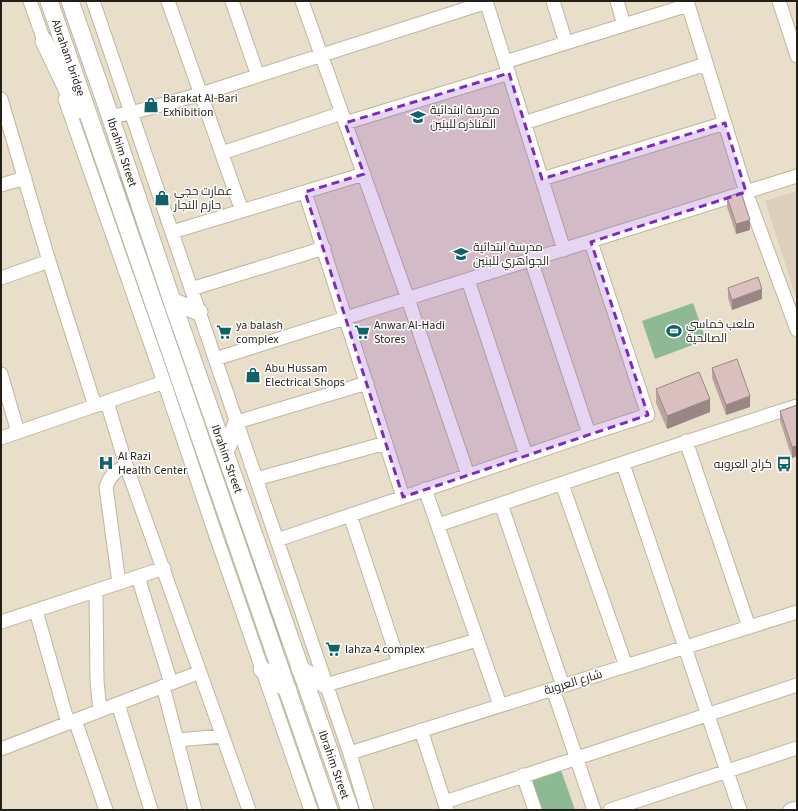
<svg xmlns="http://www.w3.org/2000/svg" width="798" height="811" font-family="'Source Sans 3',Cairo,sans-serif">
	<style>
		.education { fill: #ddcfbd }
		.green { fill: #8eb995 }
		.lines { fill: none; stroke-linecap: round; stroke-linejoin: round }
		.minor-casing { stroke: #beb5a1; stroke-width: 15 }
		.major-casing { stroke: #beb5a1; stroke-width: 19 }
		.minor { stroke: #fff; stroke-width: 13 }
		.major { stroke: #fff; stroke-width: 17 }
		.wall { fill: #bba5a3 }
		.shaded-wall { fill: #998685 }
		.building { fill: #dac0be; stroke: #998685 }
		.marked { fill: #7b2cbf; fill-opacity: 0.2; stroke: #7b2cbf; stroke-width: 3; stroke-dasharray: 8 5; stroke-linejoin: round }
		.labels { text-anchor: middle; stroke-width: 3; stroke-linejoin: round; paint-order: stroke }
		.street-label { font-size: 12px; fill: #221f17; stroke: #fff }
		.poi-label { font-size: 12px; fill: #221f17; stroke: #fff; text-anchor: start }
	</style>
	<rect width="100%" height="100%" fill="#e8deca"/>
	<path class="education" d="M797 191V300L765 201Z"/>
	<path class="green" d="M125 174 142 223 136 225 119 176Z
		M693 303 706 340 655 359 642 321Z
		M180 332 196 379 189 381 173 334Z
		M214 430 231 480 224 482 208 433Z
		M232 484 248 530 241 532 226 486Z
		M249 533 266 583 259 585 242 535Z
		M267 586 287 644 281 646 260 589Z
		M561 770 575 810H542L532 781Z"/>
	<g class="lines">
		<g class="minor-casing">
			<path id="minor" d="M30 1 47 49
				M93 1 350 754 367 810
				M168 1 242 211
				M232 1 258 76
				M302 1 408 299 468 475
				M486 1 564 250
				M553 1 566 43
				M617 1 624 25
				M687 1 746 192 797 330
				M779 1 797 56
				M505 62 688 5
				M1 99 49 261 95 406
				M65 99 164 382 216 536 311 810
				M119 115 131 113 201 94 487 2
				M345 123 509 73
				M524 123 706 64
				M222 153 342 113
				M542 179 725 123
				M1 185 25 178
				M305 192 403 497
				M172 232 364 174
				M531 260 589 434
				M1 278 49 261
				M468 280 526 455
				M191 289 324 248
				M215 359 797 176
				M1 374 18 432
				M107 402 126 465 249 810
				M237 422 367 383
				M1 438 164 382
				M686 441 749 627
				M623 464 740 810
				M256 479 386 443
				M562 484 626 666
				M425 489 500 705
				M501 504 563 686
				M350 515 399 663
				M438 525C558 485 677 444 797 406
				M277 540 589 434 648 415 591 242
				M138 577 171 683
				M119 583 106 487C110 475 116 471 126 465
				M96 591 97 681 100 711
				M36 611 68 723
				M1 622 164 568
				M326 685 477 640
				M163 686 195 810
				M553 689 594 810
				M118 704 151 810
				M75 720 106 810
				M421 730 447 810
				M177 740 223 736
				M1 749 200 672
				M350 753 797 612
				M523 775 535 810
				M445 802 797 685
				M610 810 797 748
				M790 810 797 808"/>
		</g>
		<g class="major-casing">
			<g id="major">
				<path id="s1" d="M49 1 329 810"/>
				<path id="s2" d="M70 1 107 107 172 301 350 810"/>
				<path d="M44 41 77 110"/>
				<path d="M172 301 199 312"/>
				<path d="M225 453 237 422"/>
				<path d="M262 669 288 690"/>
				<path d="M300 669 326 685"/>
			</g>
		</g>
		<use href="#minor" class="minor"/>
		<use href="#major" class="major"/>
	</g>
	<path class="wall" d="M727 197 750 230 736 234 727 207Z
		M728 288 762 299 732 310 728 298Z
		M712 368 750 407 726 415 712 378Z
		M656 389 710 412 667 429 656 403Z
		M797 405V456L792 458 780 421V411Z"/>
	<path class="shaded-wall" d="M750 220V230L736 234V224Z
		M762 289V299L732 310V300Z
		M750 396V407L726 415V405Z
		M710 399V412L667 429V416Z
		M797 446V456L792 458V447Z"/>
	<path class="building" d="M741 192 750 220 736 224 727 197Z
		M758 277 762 289 732 300 728 288Z
		M737 359 750 396 726 405 712 368Z
		M699 372 710 399 667 416 656 389Z
		M797 405V446L792 447 780 411Z"/>
	<path class="marked" d="M509 73 542 179 725 123 746 192 591 242 648 415 403 497 305 192 364 174 345 123Z"/>
	<defs>
		<g id="shop-bare" transform="scale(1.2)"><path d="M-5-2.5h2.3a2.7 3.5 0 0 1 5.4 0H5L5.5 6h-11ZM-1.5-2.5h3a1.5 2.3 0 0 0-3 0Z" fill="#116169" stroke="#fff" stroke-width="2.5" paint-order="stroke"/></g>
		<g id="school-bare" transform="scale(1.2)"><path d="M0-5L7-2L0 1L-7-2ZM-4 1L0 2.5L4 1V4Q0 6-4 4Z" fill="#116169" stroke="#fff" stroke-width="2.5" paint-order="stroke"/></g>
		<g id="stadium-bare" transform="scale(1.2)"><path d="M0-5a6.5 5 0 1 0 0 10a6.5 5 0 1 0 0-10ZM-3.5-1.8h7v3.6h-7Z" fill="#116169" stroke="#fff" stroke-width="2.5" paint-order="stroke"/></g>
		<g id="supermarket-bare" transform="scale(1.2)"><path d="M-6-5.5h2.5l.6 2H6L4.5 2H-2.5L-4.4-4H-6ZM-1.5 3.2a1.3 1.3 0 1 0 .1 0ZM3 3.2a1.3 1.3 0 1 0 .1 0Z" fill="#116169" stroke="#fff" stroke-width="2.5" paint-order="stroke"/></g>
		<g id="hospital-bare" transform="scale(1.2)"><path d="M-5-5h3v3.5h4V-5h3V5h-3V1.5h-4V5h-3Z" fill="#116169" stroke="#fff" stroke-width="2.5" paint-order="stroke"/></g>
		<g id="bus-bare" transform="scale(1.2)"><path d="M-5-6H5V4H4V6H2V4H-2V6H-4V4H-5ZM-3.5-4V0h7V-4ZM-3.5 1.2v1.5H-2V1.2ZM2 1.2v1.5H3.5V1.2Z" fill="#116169" stroke="#fff" stroke-width="2.5" paint-order="stroke"/></g>
	</defs>
	<g fill-rule="evenodd">
		<use href="#shop-bare" x="151" y="105"/>
		<use href="#school-bare" x="418" y="117"/>
		<use href="#shop-bare" x="162" y="198"/>
		<use href="#school-bare" x="461" y="254"/>
		<use href="#stadium-bare" x="674" y="331"/>
		<use href="#supermarket-bare" x="224" y="332"/>
		<use href="#supermarket-bare" x="362" y="332"/>
		<use href="#shop-bare" x="253" y="375"/>
		<use href="#hospital-bare" x="106" y="463"/>
		<use href="#bus-bare" x="784" y="464"/>
		<use href="#supermarket-bare" x="333" y="649"/>
	</g>
	<g class="labels">
		<g class="street-label">
			<text dy="4" stroke="none"><textPath href="#s1" startOffset="60">Abraham bridge</textPath></text>
			<text dy="4" stroke="none"><textPath href="#s2" startOffset="160">Ibrahim Street</textPath></text>
			<text dy="4" stroke="none"><textPath href="#s2" startOffset="484">Ibrahim Street</textPath></text>
			<text transform="translate(573 682) rotate(-17)" y="4">شارع العروبة</text>
			<text dy="4" stroke="none"><textPath href="#s2" startOffset="808">Ibrahim Street</textPath></text>
		</g>
		<g class="poi-label">
			<text x="163" y="102">Barakat Al-Bari<tspan x="163" dy="14">Exhibition</tspan></text>
			<text x="430" y="114">مدرسة ابتدائية<tspan x="430" dy="14">المناذره للبنين</tspan></text>
			<text x="174" y="195">عمارت حجي<tspan x="174" dy="14">حازم النجار</tspan></text>
			<text x="473" y="251">مدرسة ابتدائية<tspan x="473" dy="14">الجواهري للبنين</tspan></text>
			<text x="686" y="328">ملعب خماسي<tspan x="686" dy="14">الصالحية</tspan></text>
			<text x="236" y="329">ya balash<tspan x="236" dy="14">complex</tspan></text>
			<text x="374" y="329">Anwar Al-Hadi<tspan x="374" dy="14">Stores</tspan></text>
			<text x="265" y="372">Abu Hussam<tspan x="265" dy="14">Electrical Shops</tspan></text>
			<text x="118" y="460">Al Razi<tspan x="118" dy="14">Health Center</tspan></text>
			<text x="772" y="468" text-anchor="end">كراج العروبه</text>
			<text x="345" y="653">lahza 4 complex</text>
		</g>
	</g>
	<rect width="798" height="811" fill="none" stroke="#221f17" stroke-width="4"/>
</svg>
